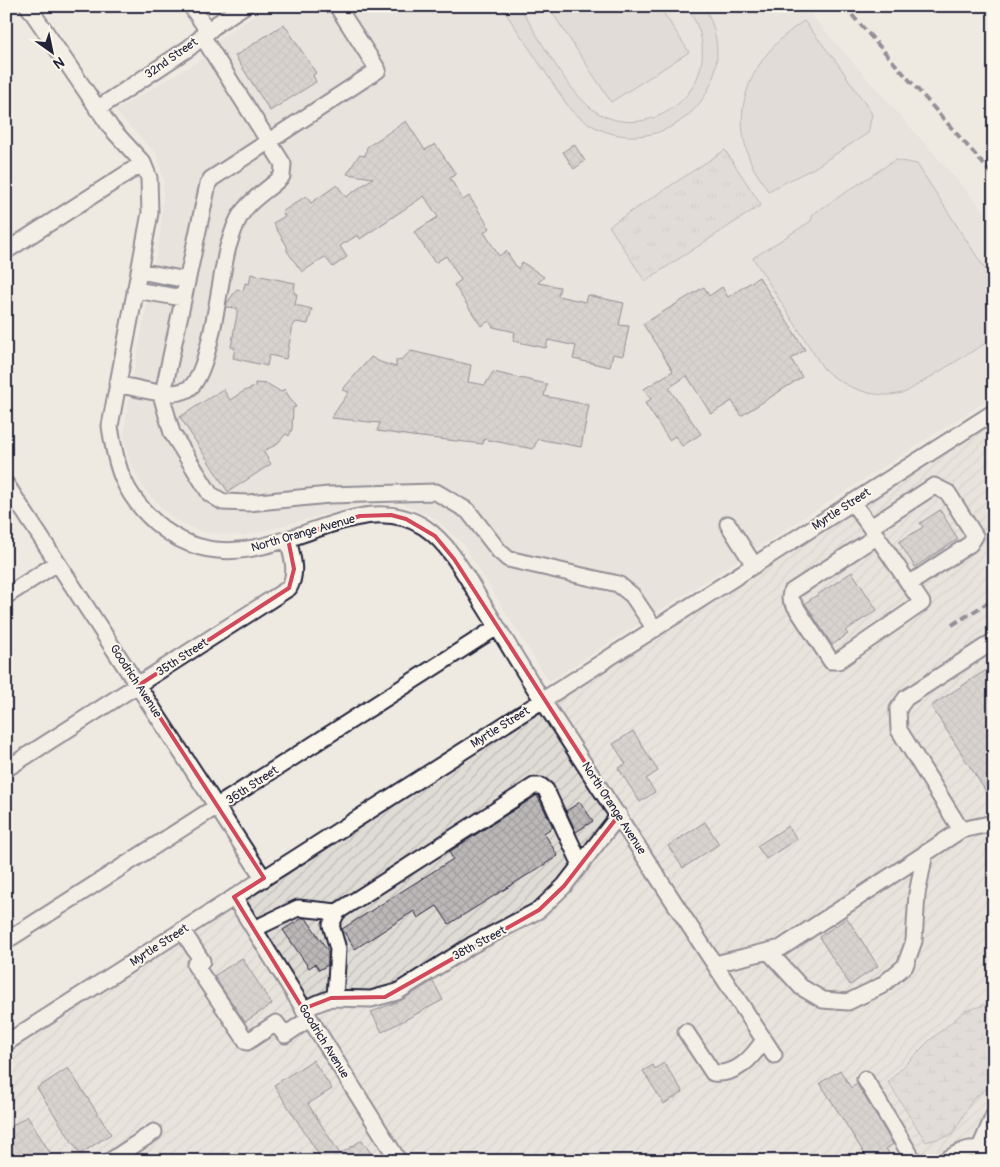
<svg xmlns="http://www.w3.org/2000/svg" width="1000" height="1167" font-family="Pangolin,sans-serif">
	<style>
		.built { fill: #dfdbd5 }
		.industrial { fill: url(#industrial-furrows) }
		.grass { fill: #d0cdc9; stroke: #797882 }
		.wetland { fill: url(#wetland-marsh); stroke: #797882 }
		.park { fill: url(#park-tufts); stroke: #797882 }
		.building { fill: url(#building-cross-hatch); stroke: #22223b }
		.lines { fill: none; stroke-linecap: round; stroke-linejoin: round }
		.minor-casing { stroke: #22223b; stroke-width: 19 }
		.minor { stroke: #fbf7ec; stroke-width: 15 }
		.rail { stroke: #22223b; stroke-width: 4; stroke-dasharray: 8 4; stroke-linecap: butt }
		.marked { fill: none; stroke: #d1495b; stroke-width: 4; stroke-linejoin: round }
		.labels { text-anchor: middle; stroke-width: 4; stroke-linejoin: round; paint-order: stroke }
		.street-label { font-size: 12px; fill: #22223b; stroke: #fbf7ec }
	</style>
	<defs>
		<pattern id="industrial-furrows" width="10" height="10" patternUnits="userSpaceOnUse" patternTransform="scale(1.25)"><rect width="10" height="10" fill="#dfdbd5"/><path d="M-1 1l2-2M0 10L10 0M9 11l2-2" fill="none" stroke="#bfbcb8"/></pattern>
		<pattern id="wetland-marsh" width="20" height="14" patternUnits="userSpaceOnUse" patternTransform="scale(1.25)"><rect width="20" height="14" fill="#d0cdc9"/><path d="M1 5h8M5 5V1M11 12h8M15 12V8" fill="none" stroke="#b2b0ae"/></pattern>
		<pattern id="park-tufts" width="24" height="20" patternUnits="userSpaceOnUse" patternTransform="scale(1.25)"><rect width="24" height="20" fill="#d0cdc9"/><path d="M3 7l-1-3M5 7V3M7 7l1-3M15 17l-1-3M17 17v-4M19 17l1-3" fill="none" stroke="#b2b0ae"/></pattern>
		<pattern id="building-cross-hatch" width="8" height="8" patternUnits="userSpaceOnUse" patternTransform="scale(1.25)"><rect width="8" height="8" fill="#bcb8b8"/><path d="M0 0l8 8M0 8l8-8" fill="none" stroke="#a19e9f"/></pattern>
	</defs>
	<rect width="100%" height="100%" fill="#eeeae2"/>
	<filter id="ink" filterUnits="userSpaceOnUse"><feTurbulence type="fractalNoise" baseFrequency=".02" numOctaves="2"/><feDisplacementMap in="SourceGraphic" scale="10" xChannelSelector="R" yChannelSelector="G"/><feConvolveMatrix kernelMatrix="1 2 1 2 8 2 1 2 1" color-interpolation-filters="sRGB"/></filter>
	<g filter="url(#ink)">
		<path class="built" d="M269 6H803L994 222V396L549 681 463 544 435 518 401 503 374 501 244 536 201 532 173 519 146 491 131 465 124 438 129 398 160 236 164 180 156 153 115 111 207 56 220 39Z"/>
		<path class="industrial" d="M994 420V1002L965 1011 952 1135 973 1099 994 1083V1161H406L243 900 541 709 773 1065 783 1058 552 703Z
			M232 907 391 1161H6V1051Z"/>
		<path class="grass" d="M501 6H519C538 35 570 97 598 113 646 140 708 100 702 45 701 30 694 18 686 6H704C755 97 644 181 570 109Z
			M548 6H659L689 52 611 102Z
			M804 21 838 64 872 114 868 133 814 168 768 191C763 182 756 174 752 165 726 106 755 53 804 21Z
			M895 160 917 164 994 283V338L906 392C878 401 843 388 823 368L753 258 811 221 813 214Z"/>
		<path class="wetland" d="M994 1002V1083L973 1099 952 1135 926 1142 888 1082 929 1041 965 1011Z"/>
		<path class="park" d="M725 150 761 205 645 281 609 226Z"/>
		<path class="building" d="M284 24 316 73 313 75 316 82 270 111 235 56Z
			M406 121 425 150 435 144 456 174 450 178 463 200 469 196 490 228 484 232 499 256 506 251 518 269 522 262 544 277 538 283 560 287 558 296 585 302 587 295 624 303 619 325 629 326 623 356 613 354 610 367 573 359 576 346 548 340 546 348 513 341 515 332 493 327 489 321 481 326 454 285 461 280 446 256 435 263 414 232 438 217 424 196 360 239 358 235 340 246 347 257 333 267 325 257 302 272 287 251V246L273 223 285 216 282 212 306 196 311 203 337 185 346 197 373 178 347 174 359 155 365 156 367 147Z
			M574 144 585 161 574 169 563 152Z
			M251 274 295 283 294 293 297 294 295 305 312 309 308 324 296 322 293 326 286 359 269 355 267 366 233 358 235 348 231 347 237 314V308L226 307 227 303 237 289 243 291 245 283 249 284Z
			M759 277 805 350 791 359 802 377 741 416 732 401 711 414 687 376 670 387V390L701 434 682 446 675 436 669 440 645 403 651 399 644 389 673 371 643 324 704 287 709 296 722 287 728 297Z
			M411 351 471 365 468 382 485 385 493 372 547 384 544 396 589 405 581 447 538 439 533 449 484 439 483 444 412 436 377 431 380 423 331 418 349 392 342 390 371 357 380 362 396 367V360L402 359Z
			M255 383 268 384 281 392 284 389 296 407 293 408 292 429 289 436 286 434 276 445 263 451 271 464 228 492 180 417 223 389 230 400 244 391 255 387Z
			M940 510 958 539 915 567 899 542 923 527 920 523Z
			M852 572 877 610 845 631 848 634 832 645 805 603Z
			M994 665V804L931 706Z
			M633 731 658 771 646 779 655 792 640 802 618 768 626 764 613 744Z
			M537 795 553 827 544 833 558 856 449 924 437 906 418 918 414 911 355 949 342 929 453 859 449 852Z
			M580 802 593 821 576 832 566 811Z
			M705 822 719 844 683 868 668 846Z
			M788 826 797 839 766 859 757 846Z
			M302 918H306L328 951V965L319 970 315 964 309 968 283 930Z
			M847 918 878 966 850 985 819 937Z
			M242 958 272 1004 245 1022 214 976Z
			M433 981 443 1000 382 1032 371 1012 402 1000Z
			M313 1060 332 1089 308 1104 340 1154 362 1140 376 1161H323L274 1085Z
			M664 1063 683 1092 664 1104 643 1071 653 1065 655 1069Z
			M68 1068 111 1134 80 1154 37 1088Z
			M840 1070 851 1088 857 1084 893 1144 886 1149 889 1153 877 1161H869L820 1083Z
			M27 1116 51 1154 40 1161H16L6 1146V1130Z"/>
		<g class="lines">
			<g class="minor-casing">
				<path id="minor" d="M28 6 111 128 143 163 149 178 150 213 110 426C116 467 123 493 155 522 248 605 346 476 424 527 451 545 466 577 483 604 503 636 522 669 543 701 619 819 697 937 774 1055
					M191 6 208 31
					M337 6 378 70 211 179 208 184 162 398 172 433 210 494 223 502 248 503 329 495 436 492 468 511 499 551 508 559 618 584 632 595 655 629
					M97 109 189 48 218 23 244 6
					M6 251 143 163
					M139 271 187 280
					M135 290 183 298
					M117 384C137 388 169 399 188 389 211 376 220 274 228 247 232 235 236 219 245 209 255 196 271 188 282 176L283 164 202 36
					M6 484 264 879
					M852 502C877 535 899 569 922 603L838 661H831L790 598 791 592 877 536
					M728 524 754 565
					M871 527 934 486 948 493 975 536 970 544 909 584
					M6 596 57 563
					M6 769 289 588C298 572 292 556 288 539
					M961 830 899 730 898 709 906 698 994 641
					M234 897 398 1160
					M254 929 298 908 337 912
					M182 930 202 961 195 965 247 1042 276 1023 285 1035 309 1019
					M6 941 497 627
					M769 952 801 987 823 1000 848 1002 881 986 905 966 914 941 917 894 925 853
					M715 964 781 948 961 830 994 823
					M335 998 338 949 331 925 337 912 534 786H541L546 790 581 865
					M303 1009 331 998 371 999 397 992 472 945 539 910 564 886 619 815
					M686 1032 713 1073C737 1075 751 1059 764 1040
					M6 1043 994 412
					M865 1079 914 1161
					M980 1148 994 1115
					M110 1161 154 1132
					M944 1161C964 1149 972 1144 994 1154"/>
			</g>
			<use href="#minor" class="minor"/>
			<path class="rail" d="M844 6 994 176
				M952 625 994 599"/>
		</g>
	</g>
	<path d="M0 0H1000V1167H0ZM391 515 406 519 435 536 454 559 619 815 564 886 539 910 385 997 331 998 303 1009 234 897 264 878 139 685 289 588 294 569 288 539 360 516Z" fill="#eeeae2" fill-opacity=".55" fill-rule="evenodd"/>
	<path class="marked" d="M391 515 406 519 435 536 454 559 619 815 564 886 539 910 385 997 331 998 303 1009 234 897 264 878 139 685 289 588 294 569 288 539 360 516Z"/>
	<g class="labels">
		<g class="street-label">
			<text transform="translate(171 58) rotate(-35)" y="4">32nd Street</text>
			<text transform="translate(841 509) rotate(-33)" y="4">Myrtle Street</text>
			<text transform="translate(303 533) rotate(-16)" y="4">North Orange Avenue</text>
			<text transform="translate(182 657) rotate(-33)" y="4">35th Street</text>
			<text transform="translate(136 681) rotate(57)" y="4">Goodrich Avenue</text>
			<text transform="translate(500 727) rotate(-32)" y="4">Myrtle Street</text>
			<text transform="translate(252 785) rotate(-33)" y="4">36th Street</text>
			<text transform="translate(614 808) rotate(57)" y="4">North Orange Avenue</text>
			<text transform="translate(479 943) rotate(-28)" y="4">38th Street</text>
			<text transform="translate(159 945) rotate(-33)" y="4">Myrtle Street</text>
			<text transform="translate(324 1041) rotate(58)" y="4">Goodrich Avenue</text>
		</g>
	</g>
	<rect width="1000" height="1167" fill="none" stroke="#fbf7ec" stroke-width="25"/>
	<rect x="12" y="12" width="975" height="1142" fill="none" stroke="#22223b" stroke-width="2" filter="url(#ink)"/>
	<g transform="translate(52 52) rotate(147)" stroke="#fbf7ec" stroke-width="4" paint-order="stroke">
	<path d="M0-4L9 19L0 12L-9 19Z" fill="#22223b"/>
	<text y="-8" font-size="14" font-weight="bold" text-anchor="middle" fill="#22223b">N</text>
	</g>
</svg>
